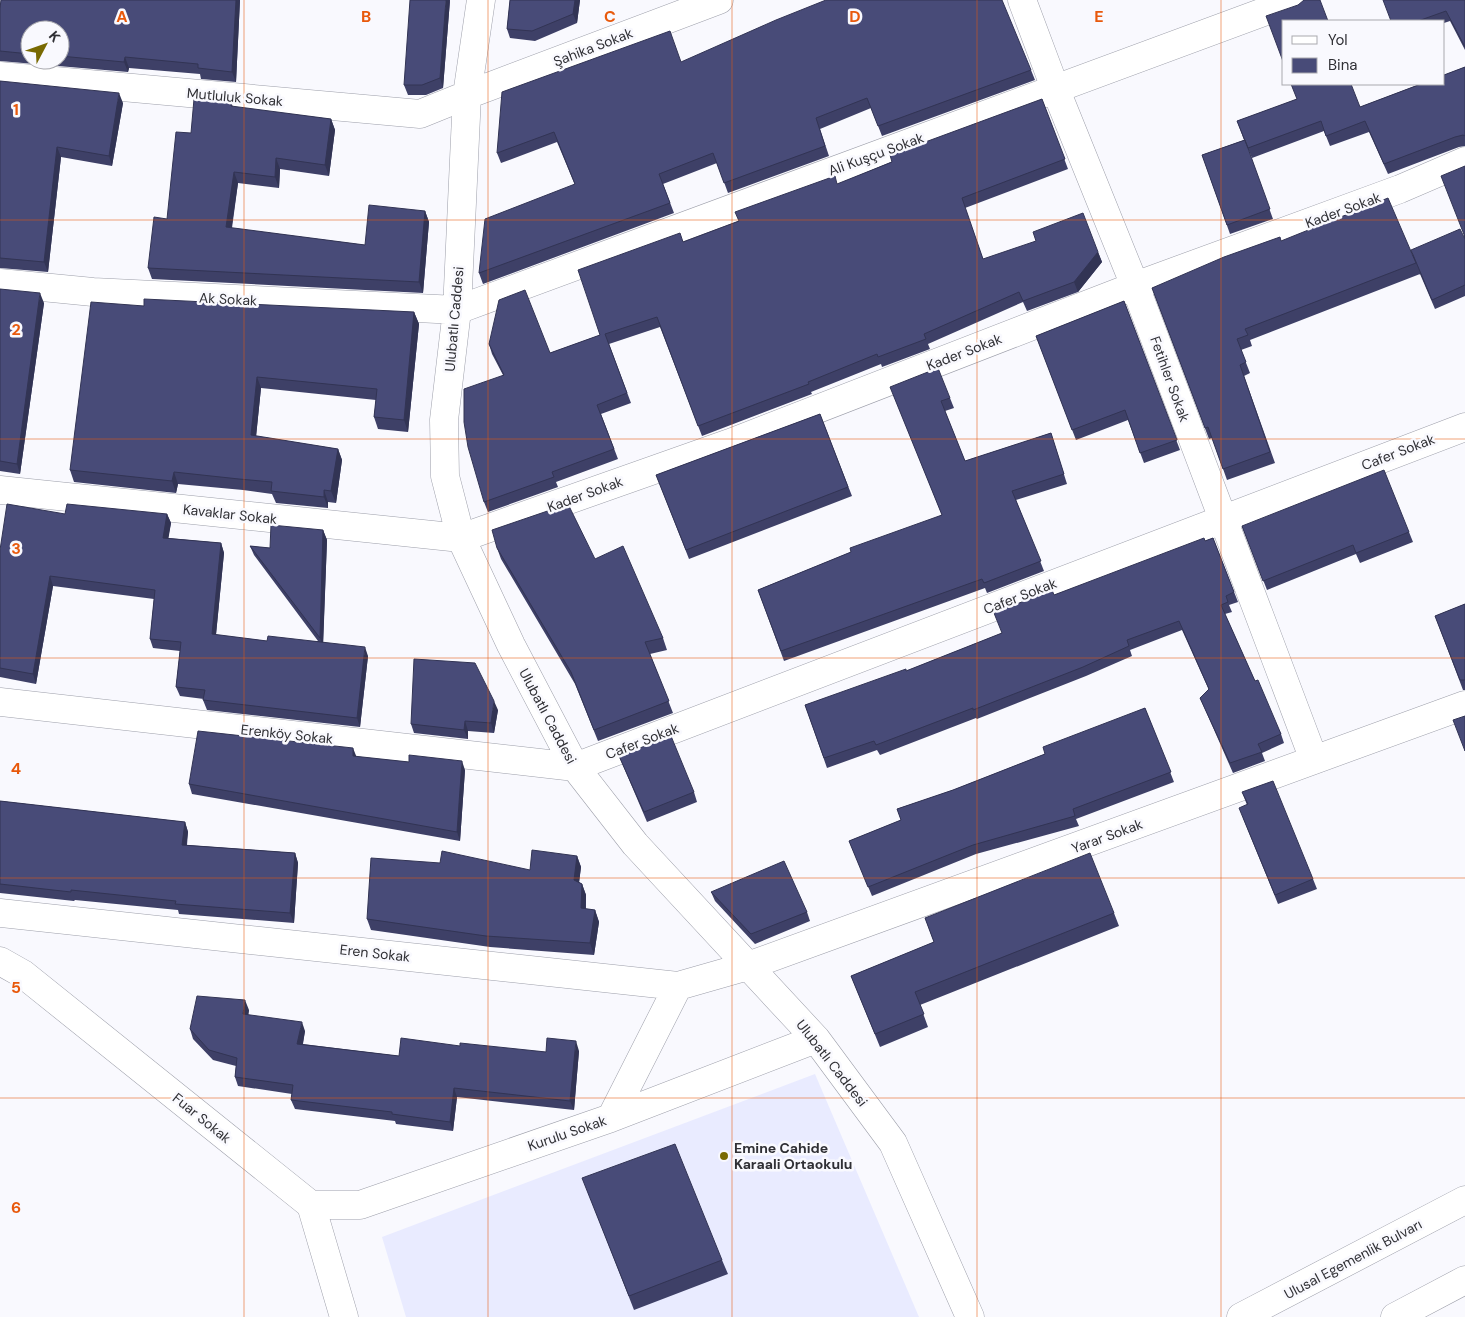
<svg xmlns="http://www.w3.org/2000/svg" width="1465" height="1317" font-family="'DM Sans',sans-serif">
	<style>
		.built { fill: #e9ebff }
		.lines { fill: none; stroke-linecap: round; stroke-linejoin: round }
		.minor-casing { stroke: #9d9faa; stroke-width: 29 }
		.major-casing { stroke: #9d9faa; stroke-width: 29 }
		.minor { stroke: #fff; stroke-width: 28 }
		.major { stroke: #fff; stroke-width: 28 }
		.wall { fill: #3e4067; fill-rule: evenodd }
		.shaded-wall { fill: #323454 }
		.building { fill: #484b78; stroke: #323454 }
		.grid { fill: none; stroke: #e8590c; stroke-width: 1; stroke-opacity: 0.55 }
		.poi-dot { fill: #796a02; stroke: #f9f9fe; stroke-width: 2 }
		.labels { text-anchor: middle; stroke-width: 5; stroke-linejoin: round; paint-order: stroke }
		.street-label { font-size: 14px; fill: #303035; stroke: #f9f9fe }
		.poi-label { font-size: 14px; font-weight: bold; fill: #303035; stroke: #f9f9fe; text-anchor: start }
		.grid-label { font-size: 16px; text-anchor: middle; font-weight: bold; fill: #e8590c; stroke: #f9f9fe; stroke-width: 5; stroke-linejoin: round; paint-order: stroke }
	</style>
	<rect width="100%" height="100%" fill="#f9f9fe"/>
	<path class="built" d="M815 1074 919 1317H406L382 1237Z"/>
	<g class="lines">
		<g class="minor-casing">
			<path id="minor" d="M481 0 467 95 457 310 444 420 445 476 461 538 511 645 575 767 635 844 816 1039 893 1143 970 1317
				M1022 0 1055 88 1135 286 1314 760
				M0 76 420 114 467 95 719 0
				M0 283 93 292 457 310 1296 0
				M0 490 461 538 730 443 1135 286 1400 189 1465 161
				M0 702 575 767 1465 427
				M0 913 678 986 748 966 1465 705
				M0 961 23 974 311 1205 344 1317
				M611 1118 678 986
				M311 1205H360L611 1118 816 1039"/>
		</g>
		<g class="major-casing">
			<path id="major" d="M1241 1317 1465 1200
				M1395 1317 1465 1280"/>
		</g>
		<use href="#minor" class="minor"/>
		<use href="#major" class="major"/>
	</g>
	<path class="wall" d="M1 0H240L236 82 201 79 200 74 129 68 128 72 0 61V8ZM30 30H60V60H30Z
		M450 0 443 88 426 95H408L404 85Z
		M510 0H580L577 23 535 41 510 38 507 29Z
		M1465 0V50L1450 21 1444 23V21H1391Z
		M681 62 1031 70 1035 80 882 136 871 108 820 129 829 156 728 193 717 163 663 184 674 213 483 284 479 273 575 185 557 142 501 163 497 153Z
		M1465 67V146L1459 147 1388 174 1369 132 1330 146 1324 131 1252 158 1246 144 1273 219 1230 234 1202 155 1244 140 1237 121 1297 99 1360 107Z
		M0 81 123 103 112 166 61 157 48 272 0 268Z
		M1042 99 1068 169 965 208 983 259 1098 252 1102 262 1078 292 1027 311 1023 302 928 344 930 349 882 367 881 364 811 392 812 394 702 436 660 327 609 344 631 403 601 414 618 459 556 482 558 487 488 512 484 502 503 375 492 354 489 344 550 353 600 335 683 242 838 184Z
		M231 102 233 107 331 119 335 130 329 176 280 169 279 188 238 183 232 228 365 245 425 211 429 222 423 293 152 279 148 268 167 219Z
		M1465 166V296L1435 309 1417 267 1420 274 1250 340 1252 346 1241 350 1250 373 1244 376 1275 463 1227 480 1212 438 1209 439 1152 288 1281 241 1412 255 1464 237Z
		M0 289 44 303 20 474 0 471Z
		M1124 301 1180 450 1144 463 1128 420 1076 440 1036 336Z
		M144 306 414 312 419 324 408 432 378 429 374 417 376 400 261 388 256 436 338 449 342 460 336 503 328 502V508L276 503 272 494 243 490 178 484 176 493 74 482 70 470Z
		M894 396 950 398 954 408 945 411 965 461 1051 433 1067 484 1016 500 1044 571 987 593 985 588 784 661 758 590 942 515Z
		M820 414 852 496 689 559 656 475Z
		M65 514H167L171 523 168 538 221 543 224 553 216 635 267 641H318L254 555 250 546 270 548 323 530 327 540 323 642 368 656 360 727 207 710 203 700 204 699 180 696 176 687 180 651 153 648 150 639 154 599 53 586 36 684 0 677V550Z
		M1242 526 1409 532 1413 542 1360 563 1356 554 1267 590Z
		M1213 538 1238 602 1229 605 1232 612 1225 614 1255 681 1281 734 1284 743 1262 753 1265 761 1233 773 1204 707 1200 698 1209 690 1182 630 1130 650 1132 656 1086 676 977 719 976 718 880 755 877 750 827 768 805 705 906 671 1002 633 1054 595Z
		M497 548 595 559 663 638 667 650 650 654 673 713 598 741 575 684 501 559Z
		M1465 604V690H1463L1435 616Z
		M1145 708 1174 782 1076 819 1079 826 976 854 872 896 849 841 901 820 897 809 953 790 1045 754Z
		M498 710 494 733 468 731V739L414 733 411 724Z
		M619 756 694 792 697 802 647 822Z
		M356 757 409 762 465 770 460 841 192 794 189 784Z
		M1242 792 1313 879 1317 889 1278 904 1243 818 1247 805Z
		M0 801 185 822 188 832 187 845 295 853 298 863 294 923 179 914 178 910 75 900 74 901 0 893Z
		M577 856 581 867 579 882 582 884 586 895V909L595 910 599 922 594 955 490 947 371 930 367 919Z
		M711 892 807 912 810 921 755 944 715 901Z
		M1114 913 1119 926 920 1005 928 1027 880 1047 851 976 934 942 925 918Z
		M249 1010 248 1015 305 1031 303 1044 399 1056 460 1046 546 1052 579 1051 574 1110 457 1097 453 1131 396 1124 395 1121 295 1109 291 1100 292 1094 238 1086 235 1077 236 1066 213 1060 193 1039 190 1029Z
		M588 1192 722 1260 728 1274 634 1310Z"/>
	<path class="shaded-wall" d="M236 0H240L236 82 232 72Z
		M446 0H450L443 88 440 78Z
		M575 0H580L577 23 573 14Z
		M125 57 129 68 128 72 124 62Z
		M119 93 123 103 112 166 109 156Z
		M331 119 335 130 329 176 325 165Z
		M57 147 61 157 48 272 44 262Z
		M276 158 280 169 279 188 275 177Z
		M234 172 238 183 230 238 226 227Z
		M425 211 429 222 423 293 419 282Z
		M1098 252 1102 262 1078 292 1074 282Z
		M40 293 44 303 20 474 17 464Z
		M414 312 419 324 408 432 404 420Z
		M257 377 261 388 255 447 251 435Z
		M338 449 342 460 336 503 331 491Z
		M174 472 178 484 176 493 172 481Z
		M324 490 328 502V508L324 497Z
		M167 514 171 523 167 547 163 538Z
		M323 530 327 540 323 648 320 638Z
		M221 543 224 553 215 644 212 634Z
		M50 576 53 586 36 684 33 674Z
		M365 647 368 656 360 727 357 718Z
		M494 701 498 710 494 733 491 723Z
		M465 721 468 731V739L464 730Z
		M353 748 357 758 353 756Z
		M462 761 465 770 460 841 457 832Z
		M185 822 188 832 185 854 182 845Z
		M295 853 298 863 294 923 290 913Z
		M577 856 581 867 578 891 574 880Z
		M582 884 586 895 585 920 581 908Z
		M595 910 599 922 594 955 590 943Z
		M245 1000 249 1010 247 1024 243 1014Z
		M302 1022 305 1031 301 1053 297 1044Z
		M576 1041 579 1051 574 1110 570 1101Z
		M454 1088 457 1097 453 1131 450 1122Z"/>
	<path class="building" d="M1 0H236L232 72 198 68V64L125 57 124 62 60 56V30H30V54L0 51V8Z
		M410 0H446L440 78 422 85H404Z
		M510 0H575L573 14 532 31 507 29Z
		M826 0H1002L1031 70 878 126 867 98 816 118 825 146 724 183 713 153 659 174 670 203 479 273 485 219 575 184 554 132 497 153 502 92 670 31 681 62 776 20Z
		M1304 0H1320L1328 21H1284V64L1266 16 1298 5Z
		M1383 0H1465V47L1446 11 1418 21H1391Z
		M1465 67V136L1463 135 1455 137 1384 164 1365 121 1326 136 1321 121 1248 148 1237 121 1297 99 1291 84H1351L1360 107 1421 84H1444V75Z
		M0 81 119 93 109 156 57 147 44 262 0 258Z
		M194 99 231 102V106L331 119 325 165 276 158 275 177 234 172 226 227 365 245 369 205 425 211 419 282 148 268 154 217 167 219 176 132 191 133Z
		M1042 99 1065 159 962 198 983 259 1036 241 1033 232 1083 213 1098 252 1074 282 1023 301 1019 292 924 334 926 339 878 357 877 354 808 382 809 384 698 426 657 317 605 334 627 393 597 405 614 449 552 472 554 477 484 502 468 447 464 422V389L504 375 489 344 499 300 525 290 550 353 600 335 578 270 680 233 683 242 739 221 735 212 835 176 837 184 892 162 890 155Z
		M1245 140 1270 209 1227 225 1202 155Z
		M1465 166V237L1441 176Z
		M1388 198 1416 263 1245 329 1248 335 1237 339 1246 362 1240 365 1270 452 1223 469 1208 427 1205 428 1152 288 1224 257 1280 237 1281 241Z
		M1460 229 1465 239V285L1432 300 1411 250Z
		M0 289 40 293 17 464 0 461Z
		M144 299 414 312 404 420 374 417 377 389 257 377 251 435 338 449 331 491 324 490V497L271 491 272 482 239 479 174 472 172 481 70 470 91 302 144 306Z
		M1124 301 1177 440 1140 453 1125 410 1072 430 1036 336Z
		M938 368 950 398 941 401 965 461 1051 433 1064 474 1012 491 1041 561 984 583 982 579 781 651 758 590 851 552 850 548 942 515 890 387Z
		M820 414 848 487 686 550 656 475Z
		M1384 470 1409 532 1356 553 1353 545 1263 581 1242 526Z
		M7 504 65 514 67 504 167 514 163 538 221 543 212 634 267 641 268 636 365 647 357 718 203 700 205 690 176 687 181 642 150 639 155 590 50 576 33 674 0 668V550Z
		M568 504 595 559 623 546 663 638 645 642 669 701 594 730 571 672 497 548 492 530Z
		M271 525 323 530 320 638 250 546 270 548Z
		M1204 538 1205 541 1213 538 1234 592 1226 596 1228 602 1221 605 1255 681 1258 680 1281 734 1258 744 1262 752 1230 763 1200 698 1209 689 1179 621 1127 640 1129 646 1083 667 973 710V708L876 745 874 741 824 758 805 705 906 669V671L1002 633 994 613 1052 590 1054 595Z
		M1465 604V680H1460L1435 616Z
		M414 659 475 663 494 701 491 723 465 721 464 730 411 724Z
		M1145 708 1171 772 1073 809 1075 816 973 845 868 887 849 841 901 820 897 809 953 790 1045 754 1043 747Z
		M1465 716V751L1453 720Z
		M198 731 353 748V756L409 762V755L462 761 457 832 189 784Z
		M671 736 694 792 644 812 619 756Z
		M1273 781 1313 879 1275 895 1239 808 1248 804 1242 792Z
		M0 801 185 822 182 845 295 853 290 913 175 904 176 901 71 890V892L0 884Z
		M532 850 577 856 574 880 582 884 581 908 595 910 590 943 486 936 367 919 371 858 440 863 442 851 530 870Z
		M1090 853 1114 913 915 992 924 1014 875 1034 851 976 934 942 925 918Z
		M784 861 807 912 751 934 711 892Z
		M197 996 245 1000 243 1014 302 1022 297 1044 399 1056 401 1038 460 1046V1043L546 1052 547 1038 576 1041 570 1101 454 1088 450 1122 392 1114V1112L291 1100 293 1085 235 1077 237 1058 209 1050 190 1029Z
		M675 1144 722 1260 629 1296 582 1178Z"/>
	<path class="grid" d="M244 0V1317M488 0V1317M732 0V1317M977 0V1317M1221 0V1317M0 220H1465M0 439H1465M0 658H1465M0 878H1465M0 1098H1465"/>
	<circle class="poi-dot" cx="724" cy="1156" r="5"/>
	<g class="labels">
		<g class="street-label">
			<text transform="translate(593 47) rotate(-21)" y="5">Şahika Sokak</text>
			<text transform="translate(235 97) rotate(5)" y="5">Mutluluk Sokak</text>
			<text transform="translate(876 154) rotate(-20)" y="5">Ali Kuşçu Sokak</text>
			<text transform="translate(1343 210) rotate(-20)" y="5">Kader Sokak</text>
			<text transform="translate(228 299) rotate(3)" y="5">Ak Sokak</text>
			<text transform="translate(454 319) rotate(-85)" y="5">Ulubatlı Caddesi</text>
			<text transform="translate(964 352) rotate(-21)" y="5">Kader Sokak</text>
			<text transform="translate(1170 379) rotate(70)" y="5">Fetihler Sokak</text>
			<text transform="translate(1398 452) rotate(-21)" y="5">Cafer Sokak</text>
			<text transform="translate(585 494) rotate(-20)" y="5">Kader Sokak</text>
			<text transform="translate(230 514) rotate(6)" y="5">Kavaklar Sokak</text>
			<text transform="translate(1020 596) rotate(-21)" y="5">Cafer Sokak</text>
			<text transform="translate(548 716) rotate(62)" y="5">Ulubatlı Caddesi</text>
			<text transform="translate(287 734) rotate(6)" y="5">Erenköy Sokak</text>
			<text transform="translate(642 741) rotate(-21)" y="5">Cafer Sokak</text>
			<text transform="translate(1107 836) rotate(-20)" y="5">Yarar Sokak</text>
			<text transform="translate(375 953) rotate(6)" y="5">Eren Sokak</text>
			<text transform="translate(832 1063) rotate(52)" y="5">Ulubatlı Caddesi</text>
			<text transform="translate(202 1118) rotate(39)" y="5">Fuar Sokak</text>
			<text transform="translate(567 1133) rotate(-19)" y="5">Kurulu Sokak</text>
			<text transform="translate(1353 1259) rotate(-28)" y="5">Ulusal Egemenlik Bulvarı</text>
		</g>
		<g class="poi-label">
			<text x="734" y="1153">Emine Cahide<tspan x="734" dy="16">Karaali Ortaokulu</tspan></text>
		</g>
	</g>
	<g class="grid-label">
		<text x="122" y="22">A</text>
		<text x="366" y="22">B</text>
		<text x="610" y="22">C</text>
		<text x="855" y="22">D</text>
		<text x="1099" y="22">E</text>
		<text x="16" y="115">1</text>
		<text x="16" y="335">2</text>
		<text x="16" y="554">3</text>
		<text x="16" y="774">4</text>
		<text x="16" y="993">5</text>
		<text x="16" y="1213">6</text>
	</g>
	<rect x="1282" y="20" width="162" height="65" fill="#f9f9fe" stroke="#a9a9ae"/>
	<rect x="1292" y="36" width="25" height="8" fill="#ffffff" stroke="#a9a9ae"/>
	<text x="1328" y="45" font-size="15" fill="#303035">Yol</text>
	<rect x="1292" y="58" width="25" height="15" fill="#484b78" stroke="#a9a9ae"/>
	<text x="1328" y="70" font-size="15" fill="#303035">Bina</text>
	<g transform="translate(45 45) rotate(49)"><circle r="24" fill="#f9f9fe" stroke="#a9a9ae"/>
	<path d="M0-4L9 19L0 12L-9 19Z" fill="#796a02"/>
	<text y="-8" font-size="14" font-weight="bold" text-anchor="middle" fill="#303035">K</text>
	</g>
</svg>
